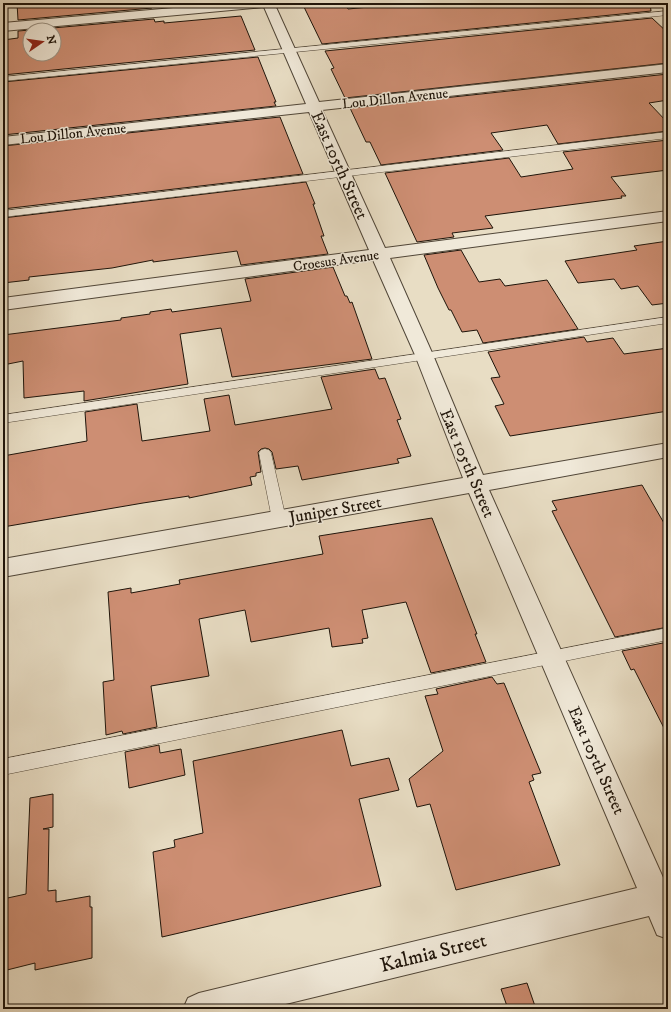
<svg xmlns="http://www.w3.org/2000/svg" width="671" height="1012" font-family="'IM FELL DW Pica',serif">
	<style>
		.building { fill: #cd8e73; stroke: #1e140a }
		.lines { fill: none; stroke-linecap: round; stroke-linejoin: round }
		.lane-casing { stroke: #504638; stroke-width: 1 }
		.street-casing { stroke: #504638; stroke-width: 2 }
		.lane { fill: #f0e9d9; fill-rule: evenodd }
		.street { fill: #f0e9d9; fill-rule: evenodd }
		.labels { text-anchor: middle; stroke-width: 3; stroke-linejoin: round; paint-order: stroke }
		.far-street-label { font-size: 14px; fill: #1e140a; stroke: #f0e9d9 }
		.street-label { font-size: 17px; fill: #1e140a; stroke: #f0e9d9 }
		.near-street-label { font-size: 20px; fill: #1e140a; stroke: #f0e9d9 }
	</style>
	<rect width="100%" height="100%" fill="#e8ddc4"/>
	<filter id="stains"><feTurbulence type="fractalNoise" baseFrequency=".005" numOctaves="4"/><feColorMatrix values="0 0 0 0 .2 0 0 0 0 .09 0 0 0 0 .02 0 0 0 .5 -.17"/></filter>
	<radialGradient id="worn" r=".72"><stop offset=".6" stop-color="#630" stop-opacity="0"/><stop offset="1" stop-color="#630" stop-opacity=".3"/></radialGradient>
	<path class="building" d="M17 3H150L152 8 18 20Z
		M345 3 348 9 411 3H650L651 11 322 44 304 7Z
		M241 16 255 50 3 75V40L18 38V31L30 30V54H54V30H30L154 19 155 22 164 21V23Z
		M652 18 668 33V63L345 98 331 69 334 68 325 51Z
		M258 57 276 102H274L276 106 3 135V82Z
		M668 74V100L649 103 668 123V131L558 144 547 125 491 133 503 150 381 165 370 142H366L350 108Z
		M280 117 303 174 3 209V146Z
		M668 140V170L611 177 626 196H621L622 198 485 216 493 228 452 233 454 237 417 242 385 173 509 158 521 177 573 169 563 152Z
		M306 182 315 204H313L324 236H321L328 254 241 265 237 251 153 262V260L112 268 29 277V280L3 283V218Z
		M668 241V303L652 305 638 286 621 289 614 279 578 283 565 261 637 250 634 246Z
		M461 250 479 282 500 279 505 286 547 280 578 329 483 343 477 330 462 332 451 310H449L438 288 424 255Z
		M333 267 345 296H347L350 303 352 302 372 359 232 377 221 328 180 334 188 384 84 401V391L24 398 23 361 3 365V335L121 320V318L150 314V312L171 309 172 312 251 301 245 279Z
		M584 337 587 342 613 338 624 354 668 348V411L510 436 495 406 504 404 491 378 500 377 488 352Z
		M375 369 379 379 385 378 401 419 397 420 411 456 397 459 399 463 302 480 298 466 276 469 272 452 269 449 265 448 261 449 258 452 261 472 256 473V476L250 477 252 485 189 498V496L143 503 3 527V456L87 441 85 412 137 404 142 441 210 431 204 399 229 395 235 425 332 409 321 377Z
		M642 485 668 530V627L615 637 552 511 557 510 552 501Z
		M432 518 477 634H475L486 662 431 673 406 602 362 610 368 638 362 639 363 643 332 647 329 628 251 642 245 610 199 619 209 676 151 686 157 727 123 734 122 731 106 735 103 682 114 680 108 592 131 588V593L180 584 179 580 323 554 319 536Z
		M668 642V736L634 669 631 670 622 651Z
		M492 677 497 684 504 683 541 773 532 775 534 780 529 782 560 865 456 890 430 804 417 807 409 779 443 751 425 696 438 694 436 689Z
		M342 730 351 766 389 758 399 790 359 799 381 886 162 937 153 852 175 847 174 840 203 833 193 761Z
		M159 745 160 753 181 749 185 775 129 788 125 752Z
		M53 794V827L43 829H49L48 891 56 890V902L90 896V907H92V958L35 970V963L3 971V899L26 894 30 798Z
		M527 983 536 1009H508L501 989Z"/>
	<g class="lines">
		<g class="lane-casing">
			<path id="lane" d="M668 11V15L3 81V77Z
				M668 132V138L3 217V211Z
				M668 317V323L3 423V415Z
				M265 449 269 450 271 453 286 519 284 523 279 524 274 523 272 519 259 453 261 450Z
				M668 628V640L3 775V759Z"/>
		</g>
		<g class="street-casing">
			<path id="street" d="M230 3H276L275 5 319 102 668 64V72L322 110 385 248 668 211V221L390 258 433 355 483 475 668 443V457L489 490 665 882 668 881V939L657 935 649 916 265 1009H183L188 998 199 993 637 888 469 493 3 577V559L463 478 415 355 373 260 3 310V298L369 250 309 112 3 145V137L306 104 264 7 3 31V23Z"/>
		</g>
		<use href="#lane" class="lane"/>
		<use href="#street" class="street"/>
	</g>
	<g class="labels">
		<g class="far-street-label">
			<text transform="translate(395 98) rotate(-6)" y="5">Lou Dillon Avenue</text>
			<text transform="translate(73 133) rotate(-6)" y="5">Lou Dillon Avenue</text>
			<text transform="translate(336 260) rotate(-8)" y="5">Croesus Avenue</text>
		</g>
		<g class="street-label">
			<text transform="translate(340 165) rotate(66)" y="6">East 105th Street</text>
			<text transform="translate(468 463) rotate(67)" y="6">East 105th Street</text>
			<text transform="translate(335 509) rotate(-10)" y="6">Juniper Street</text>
			<text transform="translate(597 760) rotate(66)" y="6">East 105th Street</text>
		</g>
		<g class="near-street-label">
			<text transform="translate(433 952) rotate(-14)" y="7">Kalmia Street</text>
		</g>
	</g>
	<rect width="671" height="1012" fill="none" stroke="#e8ddc4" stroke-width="16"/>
	<rect x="4" y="4" width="663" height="1004" fill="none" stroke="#1e140a" stroke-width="2"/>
	<rect x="8" y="8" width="655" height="996" fill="none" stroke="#1e140a"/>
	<g transform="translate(42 42) rotate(77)"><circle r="19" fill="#f0e9d9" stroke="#9c9486"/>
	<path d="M0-3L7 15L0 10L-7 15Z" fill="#8f2418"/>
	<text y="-6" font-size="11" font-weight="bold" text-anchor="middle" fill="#1e140a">N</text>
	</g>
	<rect width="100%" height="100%" filter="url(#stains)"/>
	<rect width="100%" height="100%" fill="url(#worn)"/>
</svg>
